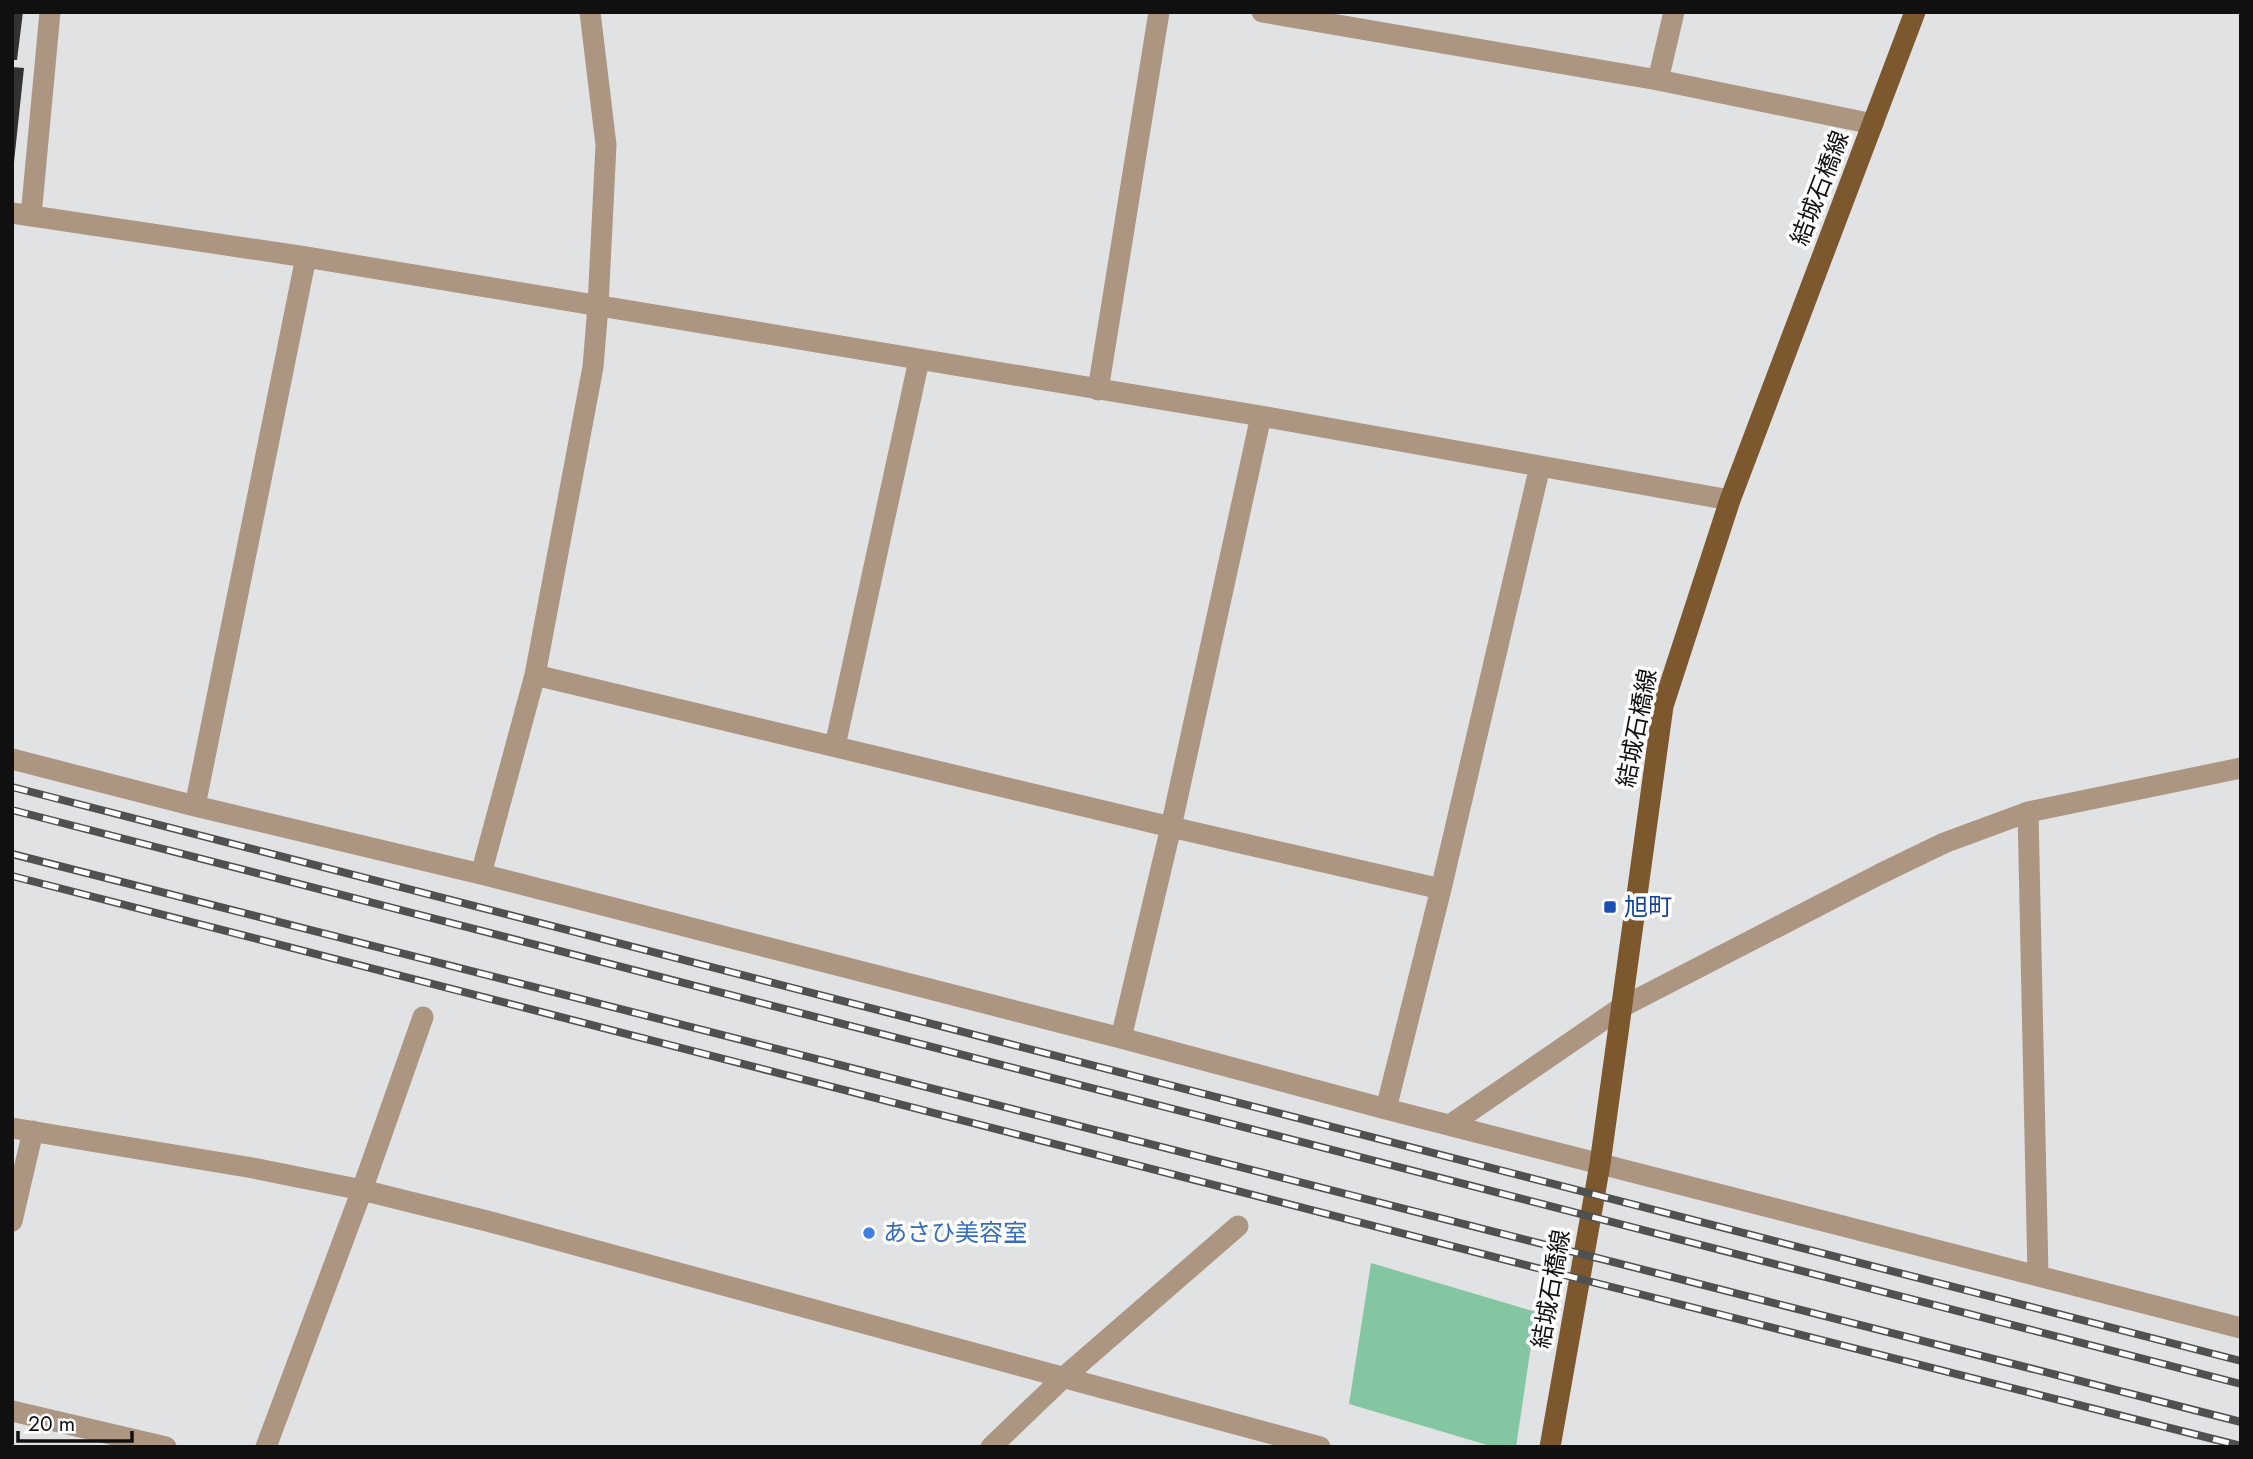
<svg xmlns="http://www.w3.org/2000/svg" width="2253" height="1459" font-family="Jost,'Noto Sans JP',sans-serif">
	<style>
		.green { fill: #85c6a2 }
		.building { fill: #333232 }
		.lines { fill: none; stroke-linecap: round; stroke-linejoin: round }
		.minor { stroke: #ac9681; stroke-width: 21 }
		.major { stroke: #7d572e; stroke-width: 21 }
		.rail-casing { stroke: #4f5050; stroke-width: 8 }
		.rail { stroke: #fff; stroke-width: 5; stroke-dasharray: 16; stroke-linecap: butt }
		.transit-dot { fill: #1a4fb4; stroke: #fff; stroke-width: 2.5 }
		.shop-dot { fill: #3f7fe0; stroke: #fff; stroke-width: 2.5 }
		.labels { text-anchor: middle; stroke-width: 7; stroke-linejoin: round; paint-order: stroke }
		.street-label { font-size: 24px; fill: #101010; stroke: #fff }
		.transit-label { font-size: 24px; fill: #164399; stroke: #fff; text-anchor: start }
		.shop-label { font-size: 24px; fill: #366cbe; stroke: #fff; text-anchor: start }
	</style>
	<rect width="100%" height="100%" fill="#e1e2e3"/>
	<path class="green" d="M1371 1263 1536 1312 1516 1447H1494L1349 1404Z"/>
	<path class="building" d="M12 12H23L17 60H12Z
		M12 67 24 68 14 162H12Z"/>
	<g class="lines">
		<path class="minor" d="M1262 12 1658 80 1873 124
			M1658 80 1674 12
			M12 213 306 257 1261 416 1730 500
			M31 216 50 12
			M1098 390 1159 12
			M535 675 1171 827 1441 889
			M835 746 919 360
			M12 759 195 806 481 874 1121 1038 1386 1109 2241 1328
			M195 806 306 257
			M2028 812 2038 1275
			M481 874 535 675 593 367 598 306 606 145 590 12
			M1121 1038 1171 827 1261 416
			M1386 1109 1441 889 1540 466
			M1450 1125 1622 1007 1880 874 1944 843 2028 812 2241 768
			M12 1128 253 1168 362 1190 487 1221 1320 1447
			M12 1221 33 1131
			M12 1411 166 1447
			M266 1447 362 1190 423 1017
			M991 1447 1063 1378 1238 1226"/>
		<path class="major" d="M1550 1447 1600 1164 1663 706 1730 500 1915 12"/>
		<g class="rail-casing">
			<path id="rail" d="M12 787 2241 1361
				M12 810 2241 1384
				M12 854 2241 1422
				M12 876 1580 1279 2241 1446"/>
		</g>
		<use href="#rail" class="rail"/>
	</g>
	<rect class="transit-dot" x="1603" y="900" width="14" height="14" rx="3.5"/>
	<circle class="shop-dot" cx="869" cy="1233" r="7"/>
	<g class="labels">
		<g class="street-label">
			<text transform="translate(1820 188) rotate(-69)" y="8">結城石橋線</text>
			<text transform="translate(1637 728) rotate(-79)" y="8">結城石橋線</text>
			<text transform="translate(1551 1289) rotate(-80)" y="8">結城石橋線</text>
		</g>
		<g class="transit-label">
			<text x="1624" y="915">旭町</text>
		</g>
		<g class="shop-label">
			<text x="883" y="1241">あさひ美容室</text>
		</g>
	</g>
	<rect width="2253" height="1459" fill="none" stroke="#101010" stroke-width="28"/>
	<path d="M18 1431v10h114v-10" fill="none" stroke="#101010" stroke-width="3.5"/>
	<text x="28" y="1431" font-size="21" fill="#101010" stroke="#ffffff" stroke-width="5" paint-order="stroke">20 m</text>
</svg>
